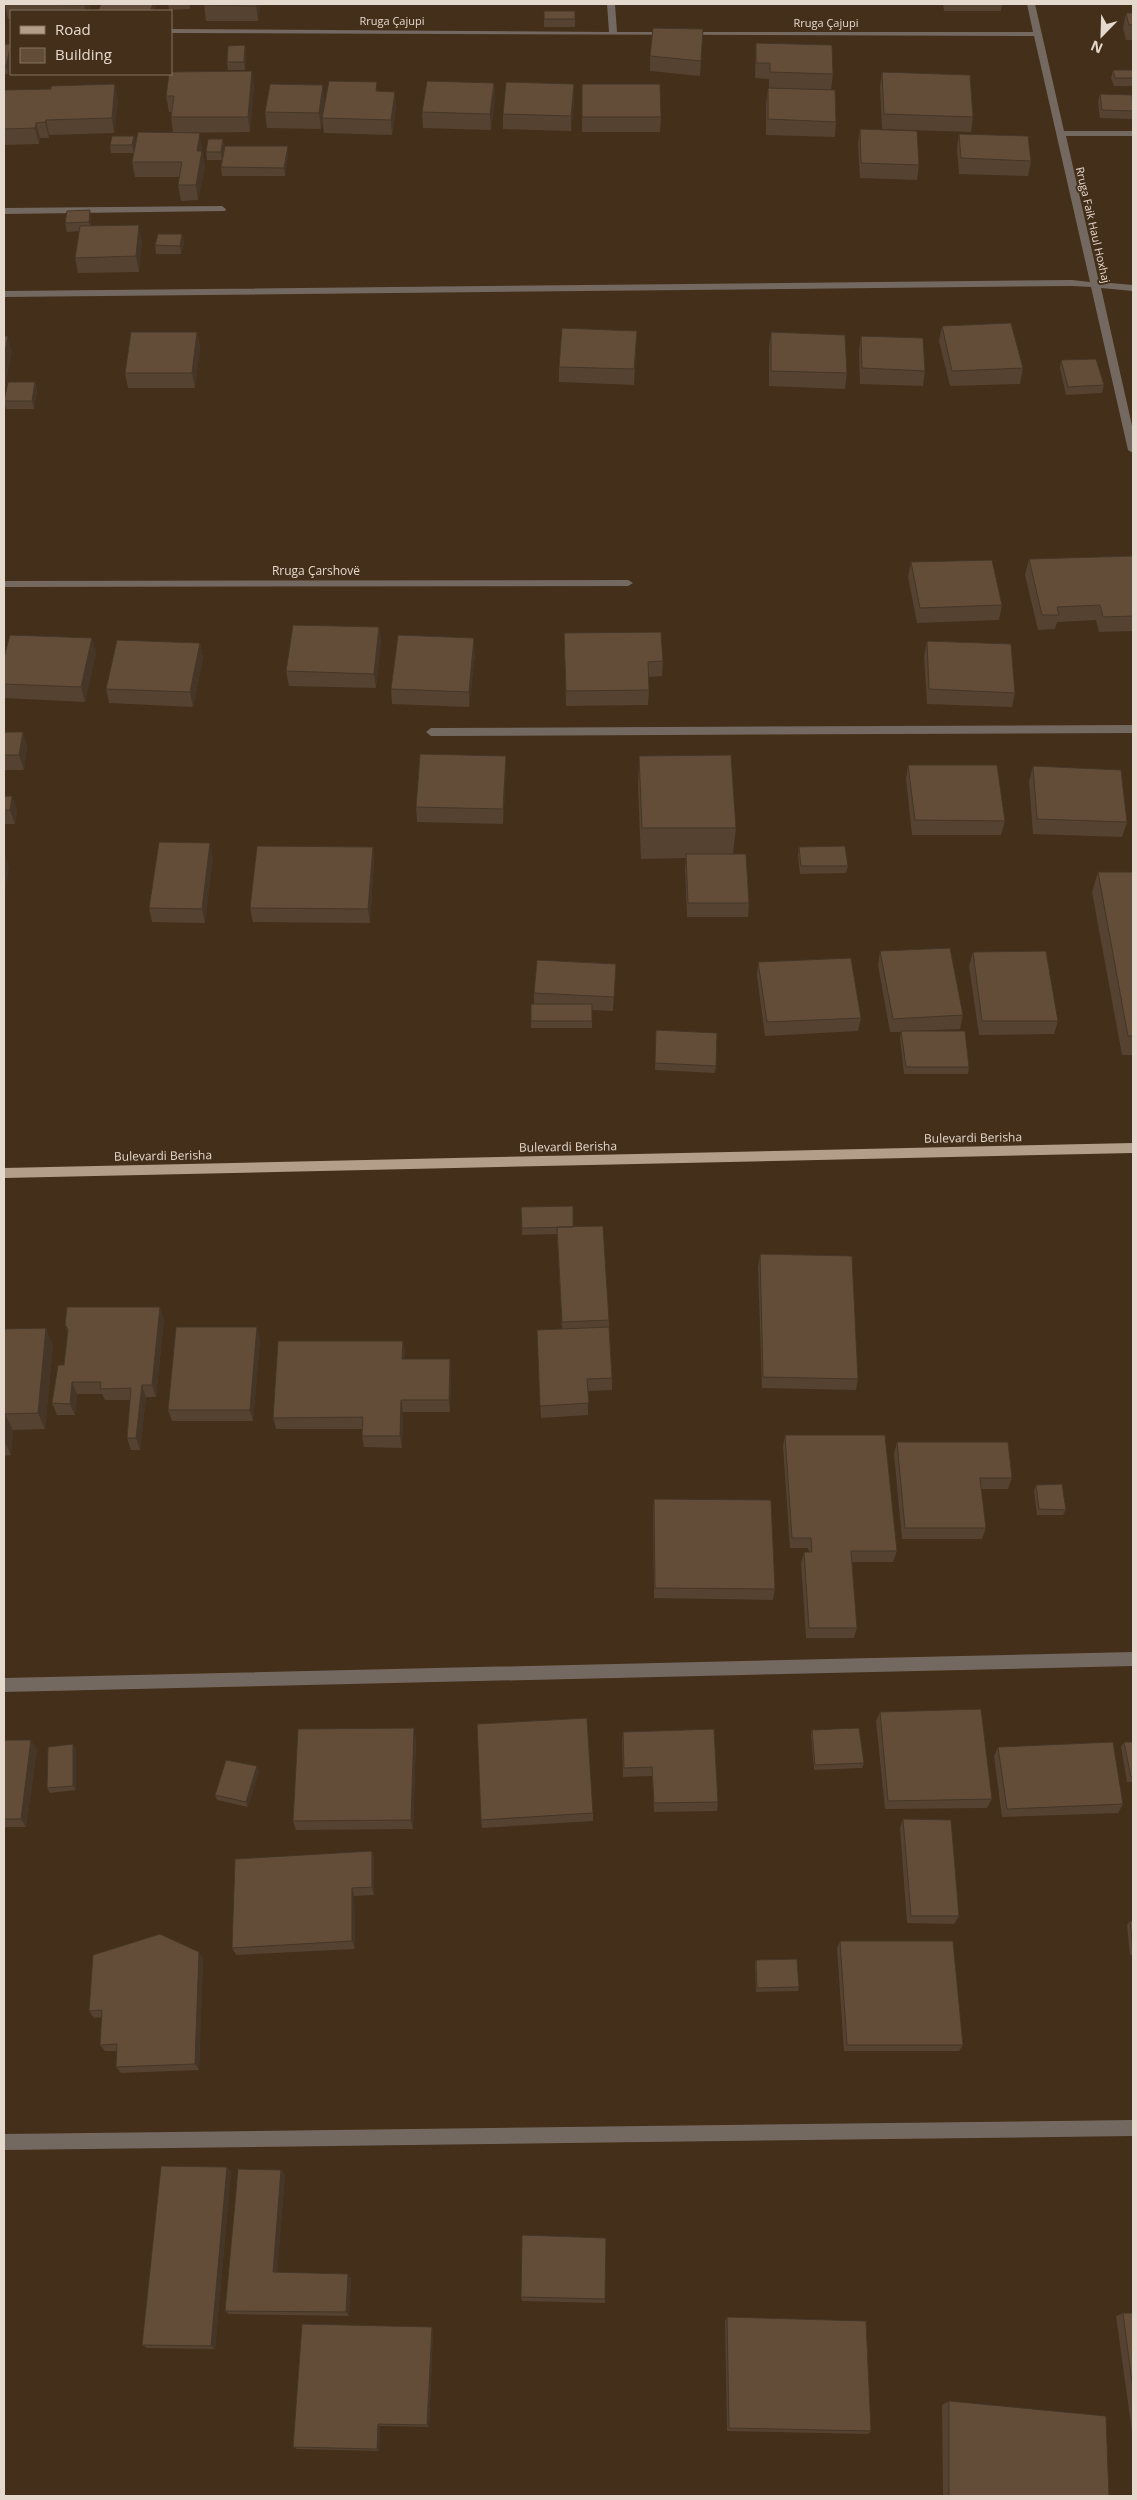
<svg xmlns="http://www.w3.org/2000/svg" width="1137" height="2500" font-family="'Open Sans',sans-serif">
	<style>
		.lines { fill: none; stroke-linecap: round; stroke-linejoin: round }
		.minor { fill: #746960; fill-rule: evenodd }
		.major { fill: #b39e8a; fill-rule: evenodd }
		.wall { fill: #554230 }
		.shaded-wall { fill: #453627 }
		.building { fill: #634d38; stroke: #453627 }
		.labels { text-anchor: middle; stroke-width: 4; stroke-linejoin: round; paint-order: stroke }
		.far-street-label { font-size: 11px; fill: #e5d8cc; stroke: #432f1a }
		.street-label { font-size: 12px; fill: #e5d8cc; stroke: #432f1a }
	</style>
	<rect width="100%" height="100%" fill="#432f1a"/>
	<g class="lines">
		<path class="minor" d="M607 4H615L617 32H1033L1027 4H1035L1064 131H1133V136H1066L1099 282 1133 285V291L1101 288 1133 430V453L1128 450 1091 287 1072 286 4 297V291L1072 280 1090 282 1034 36 171 33V29L609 32Z
			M222 206 226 209 225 211 4 214V208Z
			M628 580 633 583 628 586 4 587V581Z
			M1133 725V733L431 736 426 732 431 728Z
			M1133 1652V1666L4 1692V1678Z
			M1133 2120V2136L4 2150V2134Z"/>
		<path class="major" d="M1133 1143V1153L4 1178V1168Z"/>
	</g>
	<path class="wall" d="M5 4H91L89 11H11V19H8Z
		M168 4H190V9L169 10Z
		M204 4H260V8L258 21H206Z
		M943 4H1002L1001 11H944Z
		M544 11H575V27H544Z
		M1126 13H1133V40H1126L1123 28Z
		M703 29 700 76 650 71V56Z
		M4 44H11V59L8 74H4Z
		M756 44 833 74 831 90 769 88V79L755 78Z
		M245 45 246 53 245 70H228L227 62Z
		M1113 70H1133V86H1114L1111 78Z
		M882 72 973 117 971 132 882 129 880 87Z
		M61 74H124L61 75Z
		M494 83 495 98 491 130 423 128 422 112Z
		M574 84V100L571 131 503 129V114Z
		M582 84 661 117 660 132H582Z
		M254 86 250 132 173 133 171 117 172 112H169L166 96Z
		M768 88 836 122 835 137 766 135V103Z
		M4 90 118 100 114 133 49 135V138H40L39 144 4 145Z
		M378 91 396 107 392 135 324 133 322 118Z
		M1100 94 1133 111V119L1100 118 1098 102Z
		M325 101 321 129 267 128 265 112Z
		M860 129 919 165 917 180 860 178 858 144Z
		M959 134 1031 161 1028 176 959 174 957 149Z
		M134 136 136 144 202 148V151L205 166 198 200 181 201 178 185 180 177H135L132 162 134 153H111L110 145Z
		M223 139 225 147 222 160H207L206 152Z
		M288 146V154L285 176H222L221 167Z
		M91 218V226L142 241 139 272 78 273 75 258 80 231 67 232 65 223Z
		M182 234 184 243 181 254H156L155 245Z
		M942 326 1023 368 1020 384 950 386 939 341Z
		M637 331 634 385 559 382V367Z
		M197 332 200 347 195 388H128L125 373Z
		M771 332 847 373 845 389 769 386V347Z
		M861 336 925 371 923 386 860 384 859 351Z
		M1061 360 1104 385 1102 393 1066 395 1060 368Z
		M35 382 37 390 34 409H6L4 401Z
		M1133 556V631L1099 632 1096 620 1057 622 1055 629 1038 630 1025 575 1029 559Z
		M911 562 1002 605 999 620 917 623 908 577Z
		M379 627 381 642 376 688 289 686 286 671Z
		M564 633 663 661 662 676 648 677 649 690 648 705 566 706Z
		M927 641 1015 693 1012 707 927 704 924 656Z
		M200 643 203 658 193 707 109 703 106 689Z
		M96 653 85 702 4 698V657Z
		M475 653 469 707 392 704 391 689Z
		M4 732H23L27 747 24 770H4Z
		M639 756 736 828 733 854 749 903 748 917H687L685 868 686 858 641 859 638 787Z
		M908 765 1005 821 1001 835H912L906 779Z
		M1033 766 1127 822 1122 837 1033 834 1029 781Z
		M506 771 503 824 417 822 416 807Z
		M4 796H12L17 811 15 824H4Z
		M373 847 374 861 370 923 253 922 250 908Z
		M799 847 848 866 846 873 800 874 798 855Z
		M213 857 205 923 152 922 149 908Z
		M1098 872H1133V1055H1122L1092 892Z
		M880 951 963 1015 960 1029 912 1031 969 1067 968 1074H904L900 1038 901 1032H890L878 965Z
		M973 952 1058 1021 1054 1034 979 1035 969 966Z
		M758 962 861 1018 858 1031 765 1036 757 976Z
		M615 978 613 1011 592 1010V1028H531V1004H534V993Z
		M656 1030 716 1066 715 1073 655 1070Z
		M521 1207 573 1227 609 1320 612 1378V1390L588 1391V1415L541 1418 537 1330 562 1329 557 1234 522 1235Z
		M760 1254 858 1379 856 1390 762 1388 758 1267Z
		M164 1319 156 1397H146L140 1450H131L127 1438 130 1400H105L102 1394H77L75 1415H57L52 1403 64 1365 68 1333 65 1325Z
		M4 1329 53 1345 45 1429 13 1430 11 1455 4 1456Z
		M260 1339 253 1421H172L168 1410Z
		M403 1341 405 1353 404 1359H450L451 1371 450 1412H403L402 1448 364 1447 362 1436V1429H276L273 1418Z
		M785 1435 897 1551 893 1562H852L857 1628 854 1638H806L801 1563 804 1552H809L808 1548H790L783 1446Z
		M897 1442 1012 1478 1008 1489H981L986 1528 982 1539H902L894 1454Z
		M1036 1485 1066 1510 1063 1515H1037L1034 1491Z
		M654 1499 775 1589 773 1600 654 1598 653 1510Z
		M880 1712 992 1799 987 1808 885 1809 876 1721Z
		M812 1730 864 1763 862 1768 814 1770 811 1734Z
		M623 1732 718 1802 717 1811 654 1812 652 1776 623 1777 622 1741Z
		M416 1737 413 1829 296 1830 293 1821Z
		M4 1740 37 1749 26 1827H4Z
		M1124 1742H1133V1782H1127L1121 1747Z
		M73 1744 76 1749V1790L50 1793 47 1788Z
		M998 1747 1123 1804 1118 1813 1002 1817 994 1756Z
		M259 1771 248 1807 217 1800 215 1795Z
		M593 1813V1821L482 1828 481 1820Z
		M903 1819 959 1916 954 1924 907 1923 900 1828Z
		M372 1851 374 1859V1895L354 1896 355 1949 236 1955 232 1948Z
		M1130 1921H1133V1955H1130L1127 1925Z
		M840 1941 963 2045 959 2051H844L837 1948Z
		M199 1952 203 1959 199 2070 121 2073 116 2067 117 2051H105L100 2045 102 2017 94 2018 89 2011Z
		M756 1960 799 1987 798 1991 756 1992 755 1963Z
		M227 2167 231 2172 215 2349 147 2348 142 2345Z
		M281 2170 285 2175 277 2272 351 2278 349 2316 229 2314 225 2311Z
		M521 2297 605 2299V2303L522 2301Z
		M1123 2313H1133V2439L1116 2316Z
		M727 2317 871 2431 868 2434 727 2431 725 2321Z
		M433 2331 429 2427 380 2426 379 2451 297 2449 293 2447Z
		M949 2401 1109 2496H943L942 2405Z"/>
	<path class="shaded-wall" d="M84 4H91L89 11H85Z
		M153 4H156V6L154 11H150Z
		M256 4H260V8L258 21Z
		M11 44V59L8 74 6 66Z
		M245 45 246 53 245 70 244 62Z
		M252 71 254 86 250 132 248 117Z
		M494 83 495 98 491 130 490 114Z
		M115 84 118 100 114 133 112 118Z
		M574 84V100L571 131V116Z
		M323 85 325 101 321 129 319 113Z
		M395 92 396 107 392 135 391 120Z
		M46 120 49 135V138L45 122Z
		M36 123 40 138 39 144 35 128Z
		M200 133 202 148 199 166 197 151Z
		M134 136 136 144 134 153 132 145Z
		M223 139 225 147 222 160 221 152Z
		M288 146V154L285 176 284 168Z
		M202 151 205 166 198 200 196 185Z
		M90 210 91 218V230L89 222Z
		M139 225 142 241 139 272 136 256Z
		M182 234 184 243 181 254 180 246Z
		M197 332 200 347 195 388 192 373Z
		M8 336 12 352 4 393V357Z
		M35 382 37 390 34 409 32 401Z
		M379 627 381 642 376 688 374 674Z
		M92 638 96 653 85 702 81 687Z
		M474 638 475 653 469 707V692Z
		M200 643 203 658 193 707 190 692Z
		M23 732 27 747 24 770 19 755Z
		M506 756V771L503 824V809Z
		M12 796 17 811 15 824 10 810Z
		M210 843 213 857 205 923 202 909Z
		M373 847 374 861 370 923 368 909Z
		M4 852 9 867 4 903Z
		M160 1307 164 1319 156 1397 152 1385Z
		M257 1327 260 1339 253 1421 250 1410Z
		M46 1328 53 1345 45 1429 38 1413Z
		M403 1341 405 1353 404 1371 402 1359Z
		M450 1359 451 1371 450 1412 449 1400Z
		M72 1382 77 1394 75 1415 70 1404Z
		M142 1385 146 1397 140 1450 136 1438Z
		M401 1400 403 1412 402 1448 400 1436Z
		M5 1414 13 1430 11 1455 4 1440Z
		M414 1728 416 1737 413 1829 411 1820Z
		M31 1740 37 1749 26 1827 21 1819Z
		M73 1744 76 1749V1790L73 1786Z
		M257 1766 259 1771 248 1807 246 1802Z
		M372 1851 374 1859V1895L372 1887Z
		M352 1888 354 1896 355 1949 352 1941Z
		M199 1952 203 1959 199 2070 195 2064Z
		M227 2167 231 2172 215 2349 211 2346Z
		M281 2170 285 2175 277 2276 273 2272Z
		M348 2274 351 2278 349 2316 346 2312Z
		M432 2327 433 2331 429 2427 427 2425Z
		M378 2424 380 2426 379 2451 377 2449Z"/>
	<path class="building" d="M26 4H84V5Z
		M101 4H153L150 11H98Z
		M204 4H256V6L204 5Z
		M544 11H575V19H544Z
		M1126 13H1133V25H1129Z
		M653 28 703 29 701 61 650 56Z
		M756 43 832 45 833 74 770 72V63H756Z
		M4 44H11L6 66H4Z
		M245 45 244 62H227L228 46Z
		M1113 70H1133V78H1115Z
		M252 71 248 117H171L174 96H166L169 74H171V72Z
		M882 72 970 75 973 117 884 114Z
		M329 81 377 82 376 91 395 92 391 120 322 118Z
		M427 81 494 83 490 114 422 112Z
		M506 82 574 84 571 116 503 114Z
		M115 84 112 118 46 120 45 122 36 123 35 128 4 129V90L51 89V86Z
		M270 84 323 85 319 113 265 112Z
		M582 84H660L661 117H582Z
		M768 88 835 90 836 122 768 119Z
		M1100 94 1132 95 1133 111 1102 110Z
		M860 129 917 131 919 165 861 163Z
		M138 132 200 133 197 151H202L196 185H178L182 162H132Z
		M959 134 1028 136 1031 161 961 158Z
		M112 136H134L132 145H110Z
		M208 139H223L221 152H206Z
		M225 146H288L284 168 221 167Z
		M90 210 89 222 65 223 67 211Z
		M139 225 136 256 75 258 80 226Z
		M158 234H182L180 246 155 245Z
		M1011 323 1023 368 952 371 942 326Z
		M562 328 637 331 634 369 559 367Z
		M131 332H197L192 373H125Z
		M771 332 845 335 847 373 771 371Z
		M4 336H8L4 357Z
		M861 336 923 338 925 371 862 368Z
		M1096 359 1104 385 1068 387 1061 360Z
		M8 382H35L32 401H4Z
		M1133 556V616L1103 617 1100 605 1057 607 1059 615H1042L1029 559Z
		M992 560 1002 605 920 608 911 562Z
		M293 625 379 627 374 674 286 671Z
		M661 632 663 661 648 662 649 690 566 691 564 633Z
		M10 635 92 638 81 687 4 684V657Z
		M398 635 474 638 469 692 391 689Z
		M117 640 200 643 190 692 106 689Z
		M927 641 1011 644 1015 693 929 689Z
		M4 732H23L19 755H4Z
		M420 754 506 756 503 809 416 807Z
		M731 755 736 828H642L639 756Z
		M908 765H997L1005 821 915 820Z
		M1033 766 1121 770 1127 822 1037 819Z
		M4 796H12L10 810H4Z
		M159 842 210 843 202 909 149 908Z
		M257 846 373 847 368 909 250 908Z
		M845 846 848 866H801L799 847Z
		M686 854H746L749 903H688Z
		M1098 872H1133V1036H1128Z
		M950 948 963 1015 893 1019 880 951Z
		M1046 951 1058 1021H982L973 952Z
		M851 958 861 1018 767 1022 758 962Z
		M537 960 616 964 614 997 534 993Z
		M531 1004H592V1021H531Z
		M656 1030 717 1033 716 1066 655 1063Z
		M901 1031H965L969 1067H906Z
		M573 1206V1227L522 1228 521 1207Z
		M603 1226 609 1320 562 1322 557 1227Z
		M760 1254 852 1256 858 1379 763 1377Z
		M67 1307H160L152 1385H142L136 1438H127L131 1388 100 1389 101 1382H72L70 1404 52 1403 58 1365H64L68 1329 65 1325Z
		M176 1327H257L250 1410H168Z
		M609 1327 612 1378 587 1379 589 1403 540 1406 537 1330Z
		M46 1328 38 1413 5 1414 4 1437V1329Z
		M278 1341H403L402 1359H450L449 1400H401L400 1436H362L363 1417 273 1418Z
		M785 1435H885L897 1551H851L857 1628H809L804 1552H812L811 1538H792Z
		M897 1442H1008L1012 1478H980L986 1528H905Z
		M1062 1484 1066 1510 1039 1509 1036 1485Z
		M654 1499 771 1500 775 1589 655 1588Z
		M981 1709 992 1799 888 1801 880 1712Z
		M587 1718 593 1813 481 1820 477 1724Z
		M414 1728 411 1820 293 1821 298 1729Z
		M859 1728 864 1763 815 1765 812 1730Z
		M714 1729 718 1802 654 1803 652 1767 624 1768 623 1732Z
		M4 1740H31L21 1819H4Z
		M1113 1742 1123 1804 1007 1809 998 1747Z
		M1124 1742H1133V1777H1131Z
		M73 1744V1786L47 1788 48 1747Z
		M226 1760 257 1766 246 1802 215 1795Z
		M903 1819 951 1820 959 1916H911Z
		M372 1851V1887L352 1888V1941L232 1948 235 1859Z
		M1130 1921H1133V1948Z
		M160 1934 199 1952 195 2064 116 2067 117 2044 100 2045 102 2010 89 2011 93 1955Z
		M840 1941H953L963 2045H847Z
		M797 1959 799 1987 757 1988 756 1960Z
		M161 2166 227 2167 211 2346 142 2345Z
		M238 2169 281 2170 273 2272 348 2274 346 2312 225 2311Z
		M522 2235 606 2238 605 2299 521 2297Z
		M1123 2313H1133V2390Z
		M727 2317 866 2321 871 2431 729 2428Z
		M302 2324 432 2327 427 2425 378 2424 377 2449 293 2447Z
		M949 2401 1106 2416 1109 2496H949Z"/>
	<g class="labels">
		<g class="far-street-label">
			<text x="392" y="25">Rruga Çajupi</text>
			<text x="826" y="27">Rruga Çajupi</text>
			<text transform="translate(1093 225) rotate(77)" y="4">Rruga Faik Haul Hoxhaj</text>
		</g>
		<g class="street-label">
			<text x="316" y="575">Rruga Çarshovë</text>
			<text transform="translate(973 1138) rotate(-1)" y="4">Bulevardi Berisha</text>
			<text transform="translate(568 1147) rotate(-1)" y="4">Bulevardi Berisha</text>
			<text transform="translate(163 1156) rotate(-1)" y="4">Bulevardi Berisha</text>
		</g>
	</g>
	<rect width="1137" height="2500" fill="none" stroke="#e5d8cc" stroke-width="10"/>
	<rect x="10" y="10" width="162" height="65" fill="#432f1a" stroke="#847361"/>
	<rect x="20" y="26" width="25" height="8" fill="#b39e8a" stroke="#847361"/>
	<text x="55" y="35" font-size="15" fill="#e5d8cc">Road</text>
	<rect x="20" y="48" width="25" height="15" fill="#634d38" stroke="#847361"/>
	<text x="55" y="60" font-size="15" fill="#e5d8cc">Building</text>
	<g transform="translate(1102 35) rotate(203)" stroke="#432f1a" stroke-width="4" paint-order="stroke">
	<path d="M0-4L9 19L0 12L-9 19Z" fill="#e5d8cc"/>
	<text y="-8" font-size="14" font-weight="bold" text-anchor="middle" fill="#e5d8cc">N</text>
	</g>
</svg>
